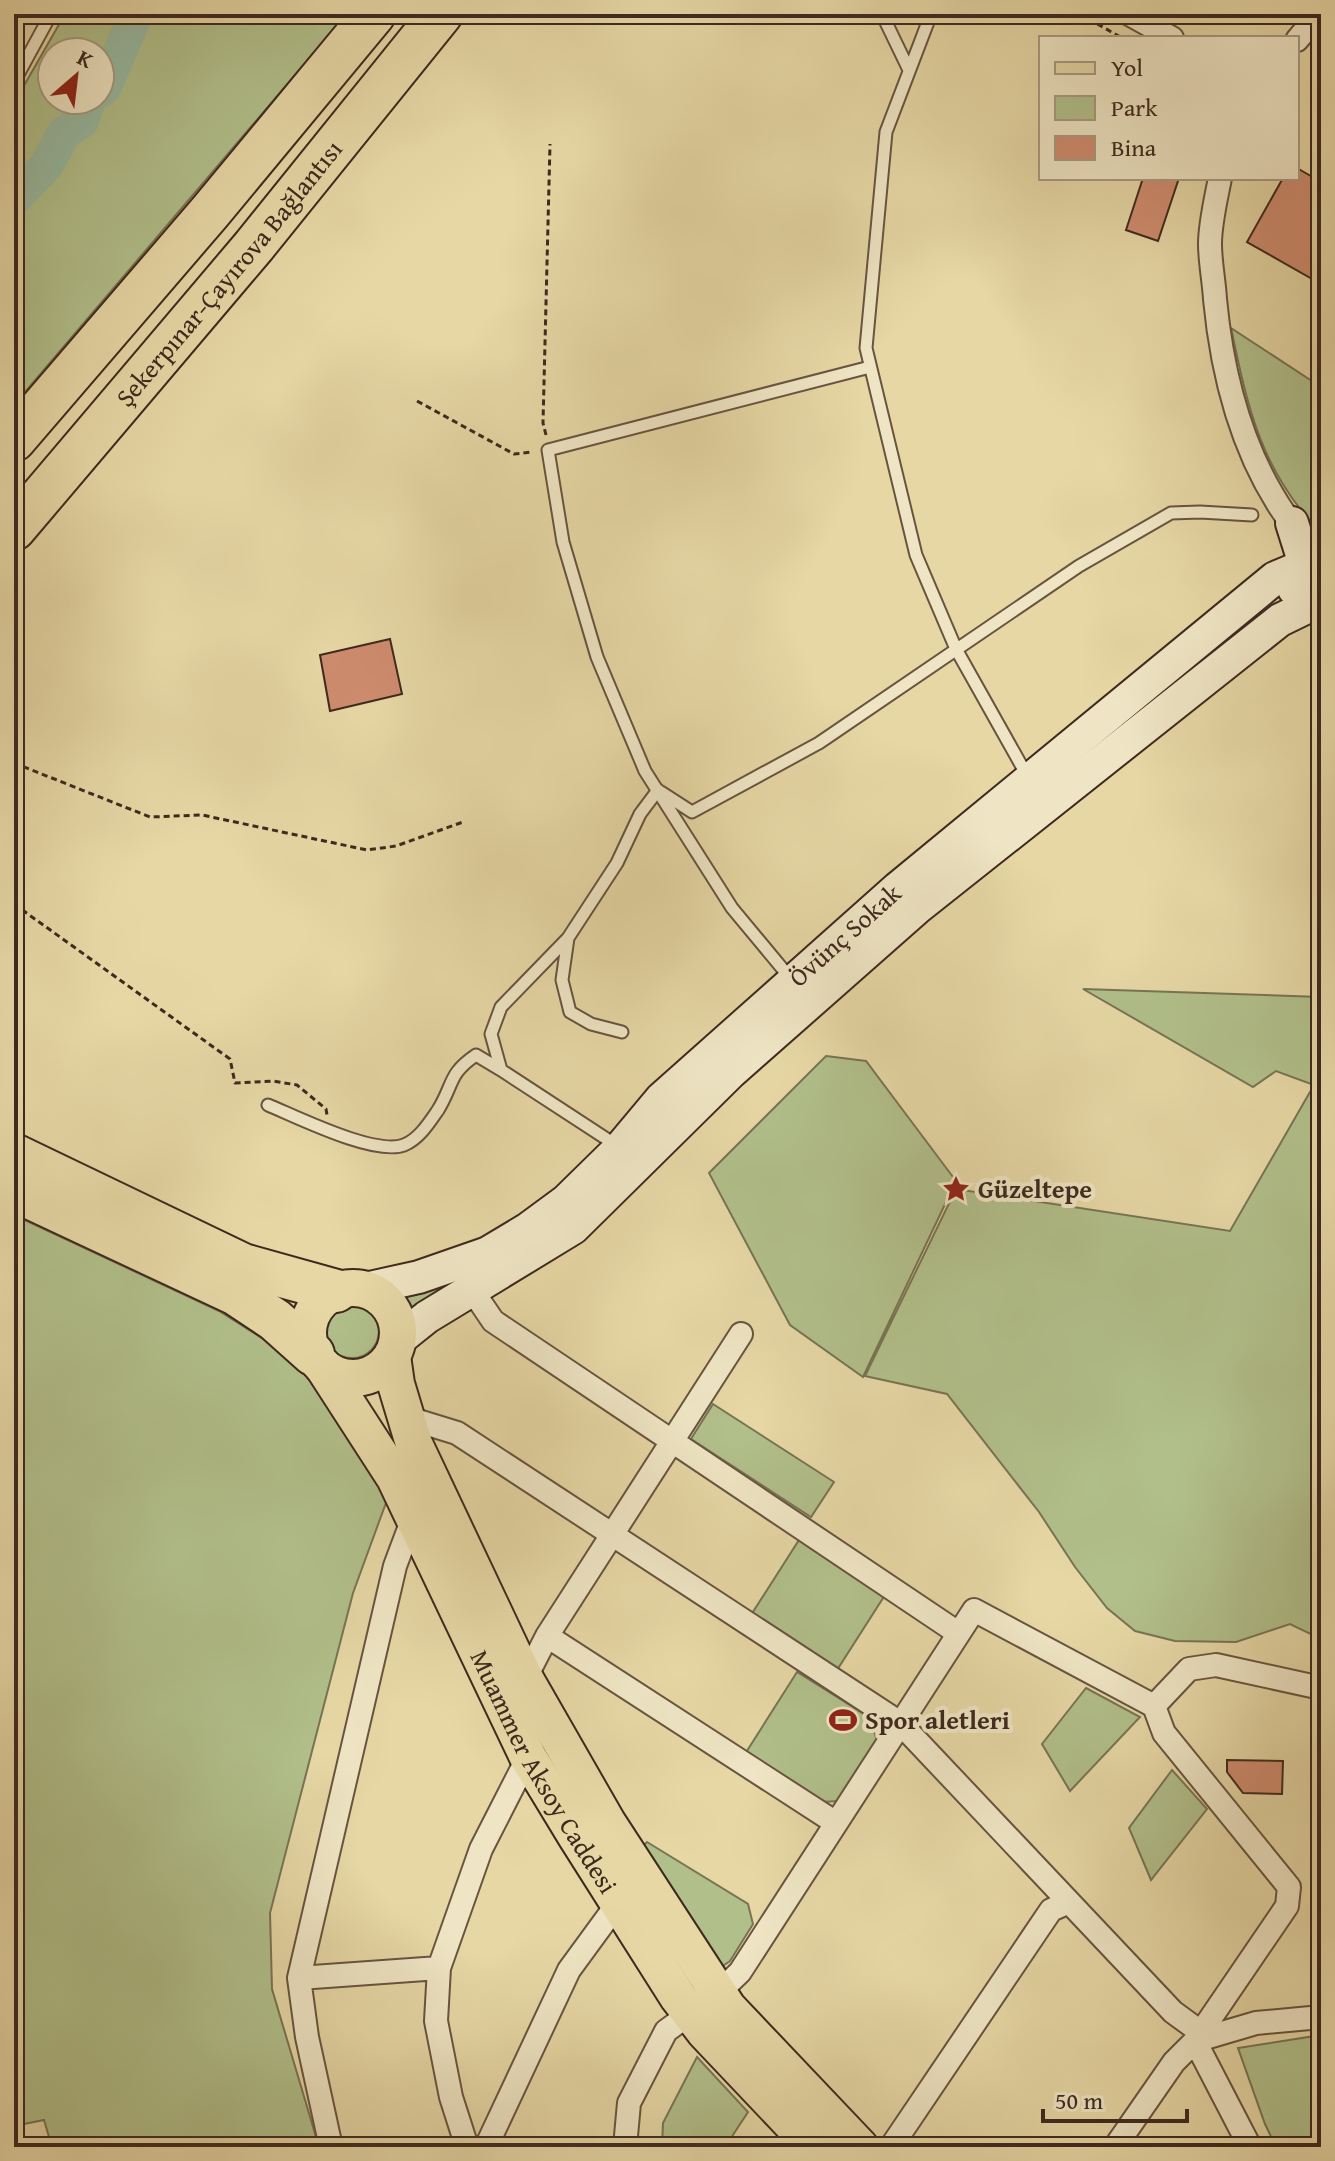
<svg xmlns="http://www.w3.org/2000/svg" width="1335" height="2161" font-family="'Gentium Book Plus',serif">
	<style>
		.green { fill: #b1bf8a; stroke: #787454; stroke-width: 2 }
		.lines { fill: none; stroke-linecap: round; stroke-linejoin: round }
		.river { stroke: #97baa1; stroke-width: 34 }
		.building { fill: #cf8c6f; stroke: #3e291f; stroke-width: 2 }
		.lane-casing { stroke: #685440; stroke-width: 15 }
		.street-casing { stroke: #685440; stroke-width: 26 }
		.secondary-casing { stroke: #3e291f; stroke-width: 36 }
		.primary-casing { stroke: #3e291f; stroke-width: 40 }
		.highway-casing { stroke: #3e291f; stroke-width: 46 }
		.path { stroke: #3e291f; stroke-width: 3; stroke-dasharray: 6 4; stroke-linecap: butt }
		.lane { stroke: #efe5c4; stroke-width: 11 }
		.street { stroke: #efe5c4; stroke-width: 22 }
		.secondary { stroke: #efe5c4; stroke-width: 32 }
		.primary { stroke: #e6d7a5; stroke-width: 36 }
		.highway { stroke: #e6d7a5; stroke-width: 42 }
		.labels { text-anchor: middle; stroke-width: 8; stroke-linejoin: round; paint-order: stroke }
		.street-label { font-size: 26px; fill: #3e291f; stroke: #efe5c4 }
		.poi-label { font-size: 26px; font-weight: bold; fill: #3e291f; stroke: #efe5c4; text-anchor: start }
	</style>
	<rect width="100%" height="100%" fill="#e6d7a5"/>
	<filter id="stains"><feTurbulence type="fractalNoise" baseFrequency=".0025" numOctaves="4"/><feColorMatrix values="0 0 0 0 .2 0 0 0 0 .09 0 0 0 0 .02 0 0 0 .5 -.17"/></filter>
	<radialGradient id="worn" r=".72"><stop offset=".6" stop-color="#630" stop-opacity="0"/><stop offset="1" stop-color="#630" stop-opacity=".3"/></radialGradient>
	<path class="green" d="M65 14H127L100 67V52H52V100H78L74 109 61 120 14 183V103Z
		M145 14H347L14 405V220L50 170 89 127 95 108 111 93Z
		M1231 328 1321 387V533C1261 471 1248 409 1231 328Z
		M1083 989 1321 997V1639L1290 1624 1236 1642 1175 1641 1135 1631 1107 1608 1075 1567 1039 1512 947 1394 865 1376 956 1189 1230 1231 1314 1085 1276 1071 1253 1087Z
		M826 1056 866 1061 956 1181 863 1377 790 1325 709 1173Z
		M14 1215 219 1311 279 1349 331 1401 371 1461 387 1500 353 1593 270 1913 272 1989 319 2147H52L44 2120 14 2126Z
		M476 1266 411 1313 404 1294Z
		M325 1331a27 27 0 1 1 54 0a27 27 0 1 1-54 0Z
		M713 1404 834 1482 811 1517 691 1439Z
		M799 1540 885 1595 837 1670 751 1615Z
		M797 1672 869 1717 877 1740 839 1801 821 1802 745 1754Z
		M1086 1688 1140 1717 1070 1791 1042 1744Z
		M1172 1770 1207 1809 1151 1880 1129 1828Z
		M647 1842 748 1904 753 1924 730 1961 717 1970 639 1850Z
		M1321 2035V2147H1276L1265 2124 1238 2048Z
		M697 2057 748 2112 725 2147H698L692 2142 689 2147H662L663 2123Z"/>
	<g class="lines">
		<path class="river" d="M100 91 105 87 136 14
			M14 199 46 166 64 133 82 121 89 100"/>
	</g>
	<path class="building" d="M1297 168 1321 182V284L1247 242 1283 178H1297Z
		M1143 178H1179L1158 241 1126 230Z
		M390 639 402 694 330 711 320 655Z
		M1227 1760 1283 1761 1282 1794 1243 1793 1227 1772Z"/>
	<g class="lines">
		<g class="lane-casing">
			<path id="lane" d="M882 14 909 70
				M931 14 886 132 866 348 916 555 956 649 1029 779
				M14 82 51 14
				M661 792 692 812 819 743 1079 566 1171 513 1200 512 1252 515
				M568 938 501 1007 491 1034 501 1070 619 1147
				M791 979 732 908 645 771 597 657 563 542 548 450 870 367
				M622 1032 591 1024 570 1012 562 980 568 938 617 863 640 814 658 790
				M268 1105C297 1117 375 1156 404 1145 419 1139 429 1123 438 1110 454 1084 448 1074 476 1055L501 1070"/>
		</g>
		<g class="street-casing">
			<path id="street" d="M1129 14 1172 38
				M1297 40 1319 14
				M1220 178C1216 199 1210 223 1210 244 1210 262 1214 281 1215 299 1224 394 1252 489 1321 558
				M472 1290 493 1321 958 1633
				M405 1417 457 1433 900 1723 1173 2012 1199 2031
				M547 1636 836 1823
				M525 1679 547 1636 741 1334
				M299 1978 439 1968
				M1195 2041 1256 2023 1321 2017
				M1195 2041 1250 2147
				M331 2147 307 2037 299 1978 395 1566 413 1518
				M467 2147 451 2097 436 2021 439 1968 481 1849 528 1757
				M486 2147 569 1970 618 1903
				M625 2147 629 2103 666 2031 717 1994 740 1972 974 1610 1154 1706 1189 1669 1216 1665 1321 1688
				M891 2147 1051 1910 1069 1902
				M1115 2147 1174 2062 1195 2041 1287 1906 1289 1887 1164 1733 1154 1706"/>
		</g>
		<g class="secondary-casing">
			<g id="secondary">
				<path d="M1292 523 1303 558 1294 589"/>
				<path id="s1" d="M365 1289 419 1277 488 1253 528 1229 566 1201 620 1148 661 1099 898 888 1275 578 1294 570 1321 575"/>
				<path d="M397 1341 427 1317 573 1228 730 1073 917 908 1280 620 1321 600"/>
			</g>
		</g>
		<g class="primary-casing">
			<g id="primary">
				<circle cx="353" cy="1333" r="45"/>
				<path d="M392 1356 396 1384 414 1444 525 1679 607 1822 728 2008 860 2147"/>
				<path id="s2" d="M322 1365 395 1478 528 1757 576 1836 678 1997 705 2032 814 2147"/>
			</g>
		</g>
		<g class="highway-casing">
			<g id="highway">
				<path d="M14 440 210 212 374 14"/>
				<path id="s3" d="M14 529 254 246 441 14"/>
				<path d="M14 1155 243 1265 336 1291"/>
				<path d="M14 1190 236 1294 275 1320 313 1354"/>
			</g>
		</g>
		<path class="path" d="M1080 14 1122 38
			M417 401 514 454 532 452
			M546 435 543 423 550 144
			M14 763 150 817 202 815 367 850 396 846 463 822
			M14 904 230 1059 235 1083 273 1081 297 1085 326 1109 327 1115"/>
		<use href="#lane" class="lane"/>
		<use href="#street" class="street"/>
		<use href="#secondary" class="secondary"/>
		<use href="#primary" class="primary"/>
		<use href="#highway" class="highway"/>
	</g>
	<defs>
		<g id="sight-bare" transform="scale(2.16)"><path d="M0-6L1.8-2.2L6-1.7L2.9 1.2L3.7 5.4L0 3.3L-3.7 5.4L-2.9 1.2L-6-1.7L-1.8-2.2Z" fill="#8f2418" stroke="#efe5c4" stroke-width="2.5" paint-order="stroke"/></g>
		<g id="stadium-bare" transform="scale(2.16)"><path d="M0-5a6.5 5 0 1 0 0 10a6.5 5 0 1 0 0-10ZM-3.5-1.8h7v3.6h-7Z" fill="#8f2418" stroke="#efe5c4" stroke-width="2.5" paint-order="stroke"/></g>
	</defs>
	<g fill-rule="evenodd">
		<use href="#sight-bare" x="956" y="1189"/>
		<use href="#stadium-bare" x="843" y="1720"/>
	</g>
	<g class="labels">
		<g class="street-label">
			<text dy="9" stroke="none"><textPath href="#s3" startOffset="334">Şekerpınar-Çayırova Bağlantısı</textPath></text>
			<text dy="9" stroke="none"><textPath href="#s1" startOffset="608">Övünç Sokak</textPath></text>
			<text dy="9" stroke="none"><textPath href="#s2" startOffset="464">Muammer Aksoy Caddesi</textPath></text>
		</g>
		<g class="poi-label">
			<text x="978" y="1198">Güzeltepe</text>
			<text x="865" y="1729">Spor aletleri</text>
		</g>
	</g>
	<rect width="1335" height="2161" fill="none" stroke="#e6d7a5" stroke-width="48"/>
	<rect x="16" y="16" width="1303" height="2129" fill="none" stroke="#3e291f" stroke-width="4"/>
	<rect x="24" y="24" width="1287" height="2113" fill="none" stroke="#3e291f" stroke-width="2"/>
	<rect x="1039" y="36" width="260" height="144" fill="#efe5c4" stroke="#a89a82" stroke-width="2"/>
	<rect x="1055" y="62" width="40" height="12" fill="#e6d7a5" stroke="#a89a82" stroke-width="2"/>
	<text x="1111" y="76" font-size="24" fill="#3e291f">Yol</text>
	<rect x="1055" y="96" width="40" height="24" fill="#b1bf8a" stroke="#a89a82" stroke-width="2"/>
	<text x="1111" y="116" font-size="24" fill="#3e291f">Park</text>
	<rect x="1055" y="136" width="40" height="24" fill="#cf8c6f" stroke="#a89a82" stroke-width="2"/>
	<text x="1111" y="156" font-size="24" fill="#3e291f">Bina</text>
	<g transform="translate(76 76) rotate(28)"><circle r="38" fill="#efe5c4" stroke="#a89a82" stroke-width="2"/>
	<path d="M0-6L14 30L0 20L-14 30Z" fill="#8f2418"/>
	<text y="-12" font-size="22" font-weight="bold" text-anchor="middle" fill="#3e291f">K</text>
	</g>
	<path d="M1043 2109v12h144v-12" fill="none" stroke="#3e291f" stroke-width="4"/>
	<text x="1055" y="2109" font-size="24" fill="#3e291f" stroke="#efe5c4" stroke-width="6" paint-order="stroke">50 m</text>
	<rect width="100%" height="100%" filter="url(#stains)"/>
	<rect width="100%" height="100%" fill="url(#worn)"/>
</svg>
